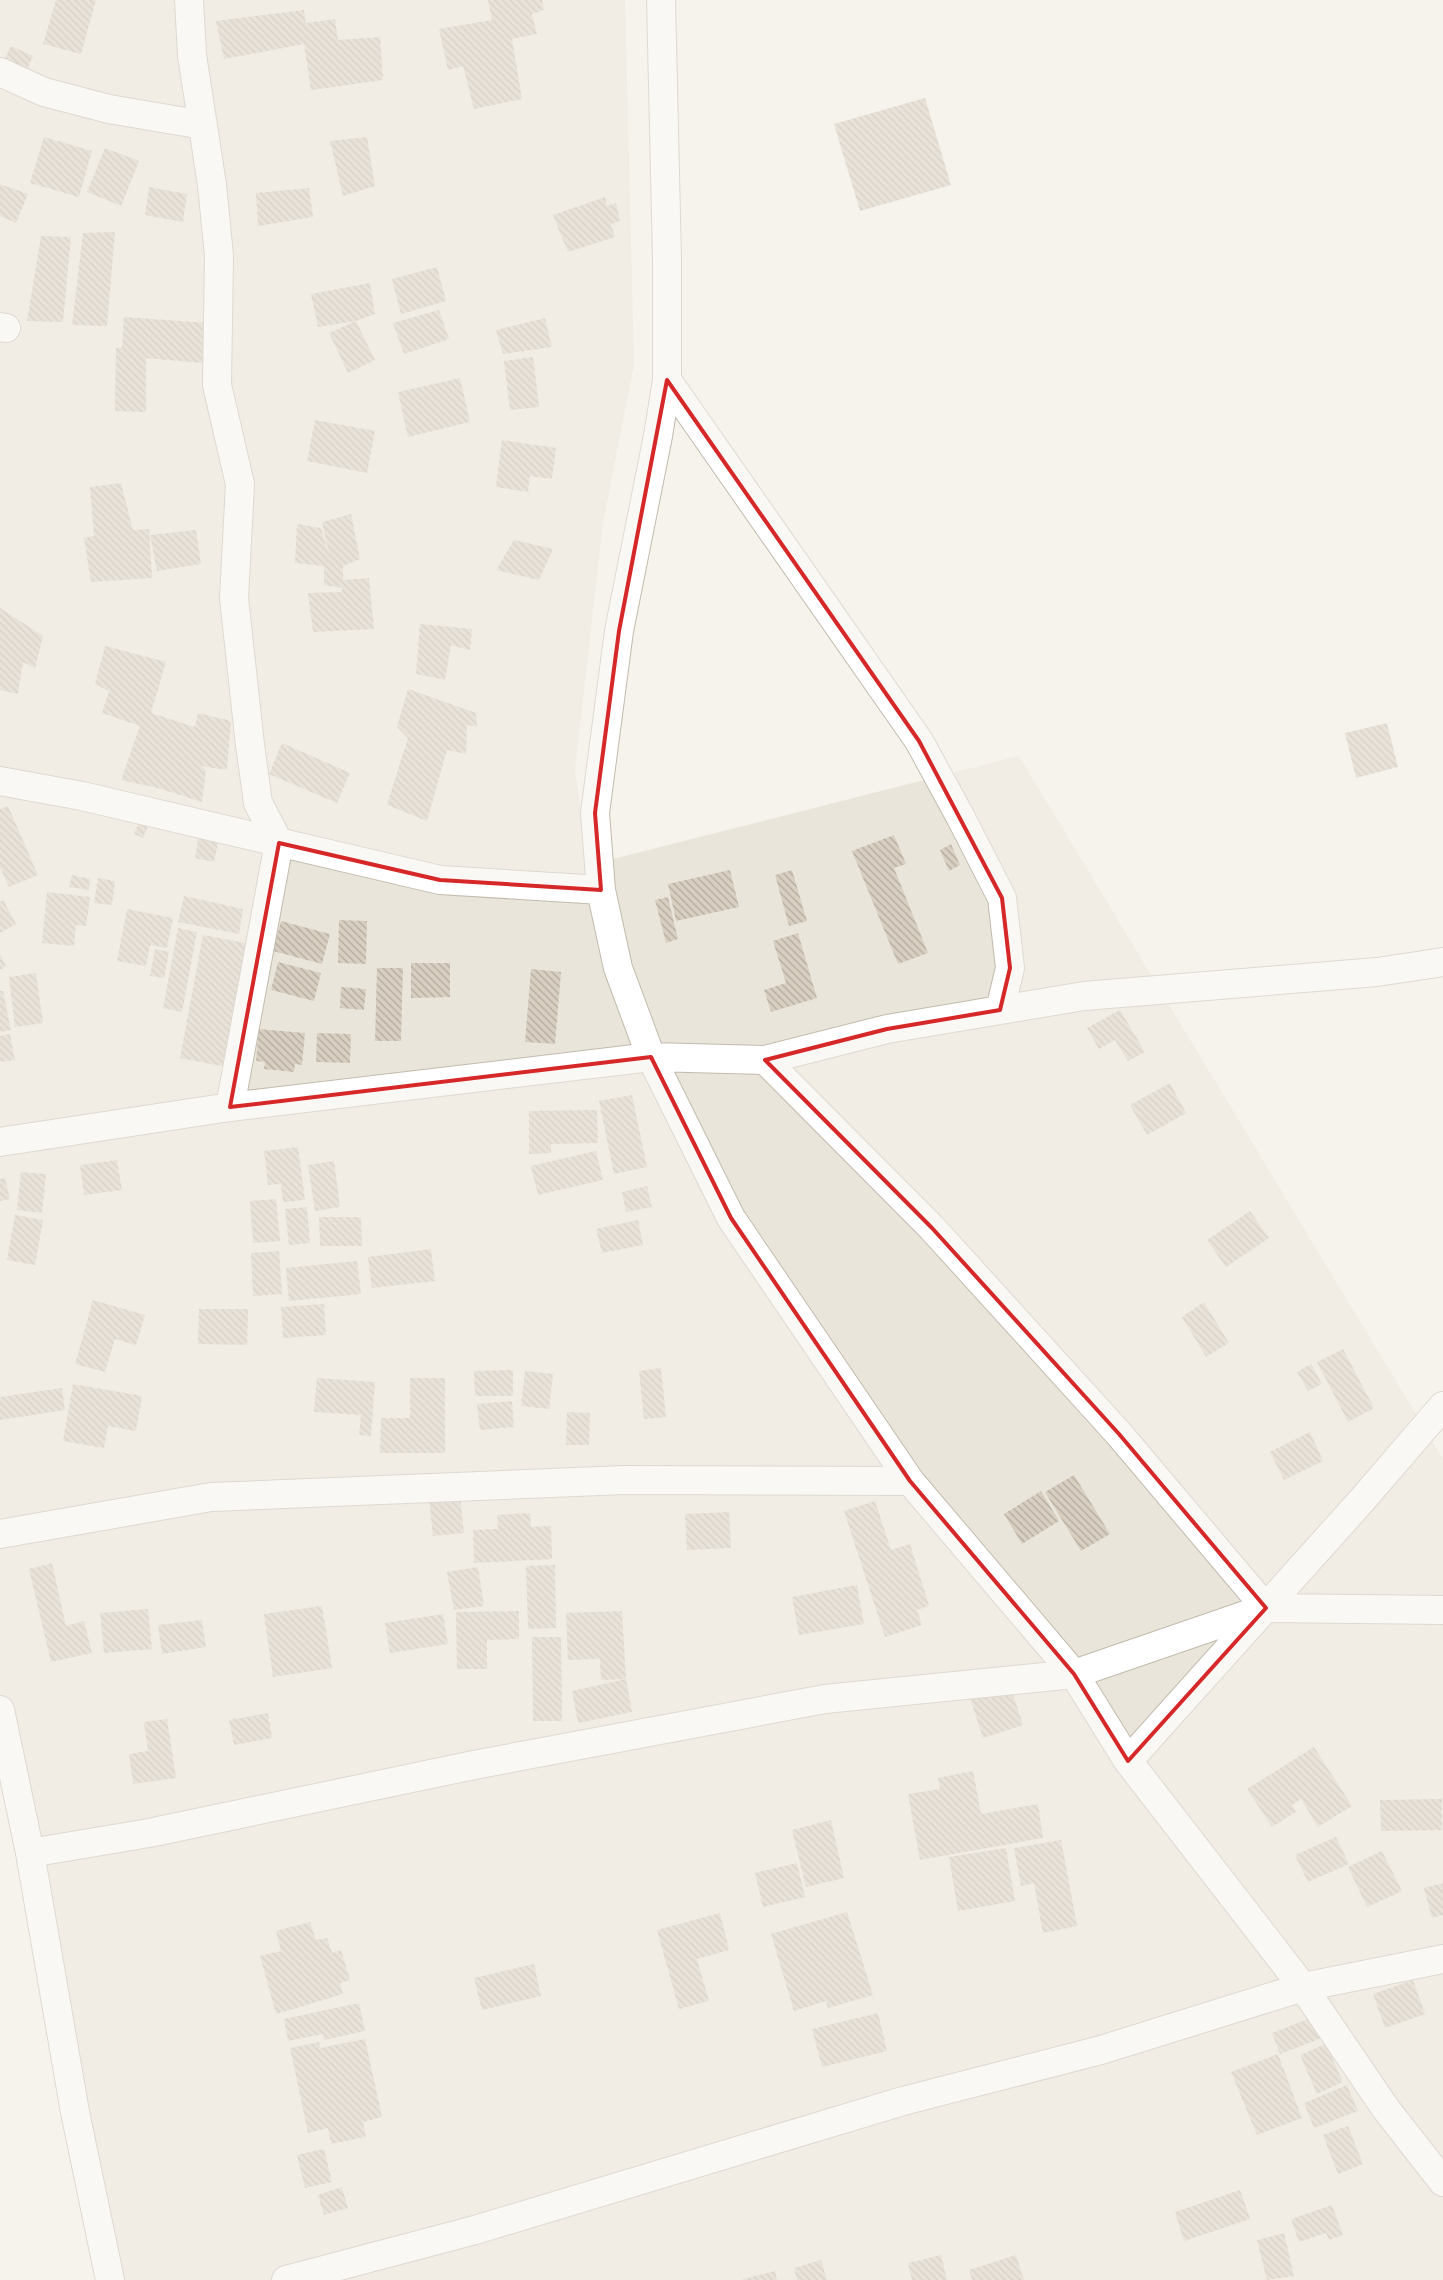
<svg xmlns="http://www.w3.org/2000/svg" width="1443" height="2280" font-family="Mulish,sans-serif">
	<style>
		.residential { fill: #eae5da }
		.building { fill: url(#building-back-hatch) }
		.lines { fill: none; stroke-linecap: round; stroke-linejoin: round }
		.minor-casing { stroke: #c2bbae; stroke-width: 30 }
		.minor { stroke: #fff; stroke-width: 28 }
		.marked { fill: none; stroke: #d62828; stroke-width: 4; stroke-linejoin: round }
	</style>
	<defs>
		<pattern id="building-back-hatch" width="6" height="6" patternUnits="userSpaceOnUse" patternTransform="scale(1.25)"><rect width="6" height="6" fill="#d8cfc1"/><path d="M-1 5l2 2M0 0l6 6M5-1l2 2" fill="none" stroke="#b1aa9e"/></pattern>
	</defs>
	<rect width="100%" height="100%" fill="#f6f3ec"/>
	<path class="residential" d="M0 0H625L634 364 603 523 575 769 589 865 1019 756 1443 1459V2280H122L0 1766Z"/>
	<path class="building" d="M56 0H96L81 54 43 44Z
		M488 0H542L544 10 532 14 537 34 512 39 522 99 474 109 463 66 448 70 439 29 492 20Z
		M304 10 306 23 335 19 338 40 380 37 383 80 311 90 304 44 224 59 216 21Z
		M11 46 33 56 25 74 2 64Z
		M925 98 951 185 860 211 834 124Z
		M44 137 92 151 79 197 30 183Z
		M367 137 375 186 343 196 330 141Z
		M105 148 139 161 121 206 87 192Z
		M0 184 28 194 16 223 0 216Z
		M149 187 187 194 183 222 145 215Z
		M309 188 313 217 258 226 256 193Z
		M605 197 607 206 616 203 620 221 611 224 615 237 568 252 553 215Z
		M115 232 107 326 72 325 83 233Z
		M41 236 71 237 63 322 27 321Z
		M437 267 446 301 401 314 392 279Z
		M370 283 375 314 356 321 318 327 311 294Z
		M439 310 449 339 404 354 393 323Z
		M124 317 207 323 203 363 146 358V412L115 411 116 348H122Z
		M545 318 552 347 503 354 496 330Z
		M356 321 375 360 348 373 329 333Z
		M533 357 539 407 510 410 504 361Z
		M460 378 470 422 408 437 398 392Z
		M315 420 375 431 367 473 307 461Z
		M502 440 556 448 552 479 530 476 528 492 496 487Z
		M121 483 133 530 149 529 152 578 91 582 84 538 94 536 90 487Z
		M351 514 360 559 343 566V580L369 578 374 629 313 632 308 593 342 592V588L324 585V566L295 563 297 524 321 528 330 558 322 522Z
		M196 530 201 564 157 571 150 535Z
		M514 540 553 549 539 580 496 570Z
		M0 608 43 636 35 668 23 662 18 694 0 690Z
		M420 624 472 629 470 650 451 645 445 680 416 674Z
		M105 646 166 662 151 713 195 727 198 713 231 721 227 770 201 766 206 770 202 802 158 788 121 780 140 726 102 713 109 691 95 684Z
		M408 689 476 713 477 727 467 725 466 754 447 750 427 821 387 805 408 738 397 727Z
		M1387 723 1398 767 1356 778 1345 733Z
		M282 743 350 773 337 803 269 774Z
		M8 806 38 875 9 887 0 867V809Z
		M142 816 151 820 143 838 134 834Z
		M199 834 219 838 214 862 195 858Z
		M894 835 906 864 894 868 928 953 898 964 852 851Z
		M951 844 960 865 949 871 940 850Z
		M730 870 739 907 676 921 668 884Z
		M792 870 807 921 789 926 775 875Z
		M72 875 90 879 89 890 69 887Z
		M98 878 115 881 112 905 94 903Z
		M47 892 90 897 86 926 76 925 74 946 42 943Z
		M184 896 243 909 239 934 178 922Z
		M668 897 678 939 666 943 655 900Z
		M3 900 16 924 0 933V902Z
		M127 909 173 918 167 948 150 945 146 966 117 961Z
		M339 920 367 921 366 964 338 963Z
		M281 921 330 934 322 964 273 951Z
		M178 928 197 932 182 1012 163 1008Z
		M798 933 817 998 771 1012 764 990 786 983 773 941Z
		M203 935 250 944 227 1067 180 1058Z
		M155 949 169 952 164 978 150 976Z
		M0 954 6 966 0 970Z
		M278 962 321 973 314 1001 271 990Z
		M411 963H450V997L411 998Z
		M377 968H403L401 1041H375Z
		M531 969 561 972 555 1044 525 1042Z
		M36 973 43 1023 15 1027 9 977Z
		M341 987 366 989 364 1010 340 1008Z
		M0 991H3L11 1030 0 1032Z
		M1120 1010 1145 1052 1128 1061 1115 1040 1099 1049 1087 1028Z
		M259 1029 305 1033 302 1065 295 1064 294 1072 264 1069 265 1062 256 1061Z
		M317 1033 351 1034 350 1063 316 1062Z
		M10 1034 15 1060 0 1062V1036Z
		M1170 1083 1186 1113 1147 1135 1130 1105Z
		M632 1095 647 1167 614 1174 599 1101Z
		M597 1110 598 1143 551 1144V1153L529 1154V1111Z
		M298 1147 305 1200 283 1202 281 1184 268 1185 264 1151Z
		M596 1151 603 1180 538 1195 531 1166Z
		M117 1160 122 1190 84 1195 80 1165Z
		M334 1161 340 1207 315 1211 308 1165Z
		M21 1172 46 1174 42 1213 17 1210Z
		M5 1178 10 1199 0 1201V1179Z
		M647 1186 652 1207 626 1212 622 1192Z
		M276 1199 280 1241 253 1243 250 1201Z
		M307 1207 310 1243 289 1245 285 1209Z
		M1250 1211 1269 1238 1226 1267 1207 1240Z
		M15 1215 43 1220 35 1265 7 1260Z
		M319 1217H361L362 1246H320Z
		M638 1220 643 1245 602 1253 596 1229Z
		M431 1249 435 1281 372 1288 368 1257Z
		M279 1251 282 1294 253 1296 251 1253Z
		M357 1261 361 1294 289 1301 286 1268Z
		M93 1300 145 1315 136 1345 115 1339 105 1372 75 1364Z
		M1204 1302 1229 1343 1206 1357 1182 1317Z
		M324 1304 326 1335 283 1338 281 1307Z
		M199 1309H248L247 1345 198 1344Z
		M1343 1349 1374 1408 1348 1422 1317 1362Z
		M1311 1364 1322 1384 1308 1391 1297 1372Z
		M661 1368 666 1417 644 1419 639 1371Z
		M513 1370V1396H475L474 1371Z
		M525 1371 553 1374 549 1409 521 1406Z
		M317 1378 375 1382 371 1436 359 1435 361 1415 314 1412Z
		M410 1378H445V1453H380L381 1418H410Z
		M73 1384 142 1396 136 1431 108 1426 104 1448 63 1441Z
		M62 1388 65 1410 0 1420V1397Z
		M512 1401 514 1427 480 1430 477 1404Z
		M567 1412 590 1413 589 1445H566Z
		M1310 1432 1323 1461 1284 1480 1270 1452Z
		M1074 1475 1110 1534 1081 1551 1045 1492Z
		M1041 1491 1059 1521 1022 1544 1004 1514Z
		M460 1495 464 1533 433 1536 429 1498Z
		M875 1501 891 1550 910 1544 929 1606 917 1610 922 1625 885 1637 844 1511Z
		M729 1512 731 1548 687 1550 685 1514Z
		M530 1513 531 1527 551 1526 552 1559 474 1563 473 1530 498 1529 497 1515Z
		M52 1563 66 1626 84 1621 92 1653 51 1662 29 1569Z
		M555 1565 556 1628 528 1629 526 1566Z
		M478 1567 484 1606 454 1610 447 1572Z
		M857 1585 864 1624 799 1635 792 1597Z
		M322 1606 332 1668 273 1677 264 1614Z
		M148 1609 152 1649 104 1653 100 1613Z
		M519 1611V1639L487 1640V1669H457L456 1612Z
		M622 1611 626 1679 601 1680 600 1659 568 1660 566 1613Z
		M443 1614 448 1644 390 1653 385 1623Z
		M202 1620 206 1647 162 1654 158 1625Z
		M532 1637H561L562 1721H533Z
		M626 1679 632 1712 578 1723 572 1691Z
		M1010 1685 1023 1725 983 1738 970 1698Z
		M268 1713 272 1738 234 1745 229 1720Z
		M167 1719 176 1778 133 1784 129 1754 148 1751 144 1722Z
		M1314 1747 1352 1806 1318 1827 1301 1799 1292 1805 1296 1812 1272 1827 1247 1789Z
		M973 1771 981 1814 1038 1804 1043 1838 920 1860 908 1794 940 1789 938 1778Z
		M1442 1799V1830L1381 1831 1380 1800Z
		M831 1820 844 1878 806 1887 792 1830Z
		M1336 1837 1349 1864 1308 1882 1295 1855Z
		M1061 1840 1077 1926 1043 1933 1034 1883 1021 1886 1014 1848Z
		M1006 1848 1015 1901 958 1911 949 1857Z
		M1382 1851 1402 1891 1367 1907 1348 1867Z
		M797 1863 805 1897 763 1907 755 1873Z
		M1443 1883V1915L1432 1918 1424 1888Z
		M847 1912 873 1995 828 2008 826 2001 794 2011 771 1934Z
		M720 1913 729 1950 697 1959 709 2001 679 2009 657 1930Z
		M310 1922 316 1940 327 1938 332 1953 341 1950 350 1980 340 1983 343 1994 276 2014 260 1956 281 1951 276 1931Z
		M534 1964 541 1996 482 2010 474 1978Z
		M1413 1980 1425 2014 1385 2028 1373 1994Z
		M359 2003 365 2031 324 2040 323 2034 288 2041 284 2019Z
		M878 2013 887 2051 822 2067 812 2029Z
		M1313 2017 1322 2038 1280 2054 1272 2033Z
		M365 2039 382 2117 363 2122 366 2137 331 2144 328 2128 308 2133 290 2048 319 2042 320 2048Z
		M1326 2044 1343 2082 1317 2094 1300 2055Z
		M1278 2054 1302 2118 1257 2135 1231 2072Z
		M1347 2085 1358 2111 1314 2128 1304 2103Z
		M1348 2126 1363 2164 1338 2174 1323 2135Z
		M324 2149 332 2182 305 2188 297 2155Z
		M342 2187 348 2208 324 2215 318 2195Z
		M1240 2190 1250 2219 1184 2241 1175 2212Z
		M1332 2205 1343 2235 1329 2240 1326 2233 1299 2242 1291 2219Z
		M1284 2233 1294 2276 1267 2280 1257 2240Z
		M941 2255 947 2280H912L908 2263Z
		M1016 2255 1024 2280H972L969 2270Z
		M821 2260 827 2280H797L794 2268Z
		M775 2271 777 2280H743V2279Z"/>
	<g class="lines">
		<g class="minor-casing">
			<path id="minor" d="M189 0 192 55 212 185 219 256 217 385 240 484 234 598 250 745 258 803 279 843 230 1107
				M661 0 667 259V380L658 436 619 631 595 813 601 890 618 968 651 1057 731 1218 910 1481 1074 1674 1128 1761 1303 1987 1386 2109 1443 2182
				M0 72 44 92 109 109 203 125
				M0 327 6 328
				M667 380 919 741 961 818 1002 898 1010 968 1000 1010
				M0 781 82 796 440 880 601 890
				M765 1060 932 1228 1119 1434 1266 1608
				M0 1142 230 1107 651 1057 765 1060 887 1029 1084 996 1377 972 1443 962
				M0 1534 211 1497 625 1480 910 1481
				M0 1710 30 1853 75 2112 110 2280
				M1128 1761 1363 1499 1443 1406
				M30 1853 149 1833 474 1765 825 1699 1074 1674 1266 1608 1443 1610
				M286 2280 475 2230 903 2101 1101 2050 1303 1987 1443 1959"/>
		</g>
		<use href="#minor" class="minor"/>
	</g>
	<path d="M0 0H1443V2280H0ZM667 380 919 741 1002 898 1010 968 1000 1010 887 1029 765 1060 932 1228 1119 1434 1266 1608 1128 1761 1074 1674 910 1481 731 1218 651 1057 230 1107 279 843 440 880 601 890 595 813 619 631Z" fill="#f6f3ec" fill-opacity=".55" fill-rule="evenodd"/>
	<path class="marked" d="M667 380 919 741 1002 898 1010 968 1000 1010 887 1029 765 1060 932 1228 1119 1434 1266 1608 1128 1761 1074 1674 910 1481 731 1218 651 1057 230 1107 279 843 440 880 601 890 595 813 619 631Z"/>
</svg>
